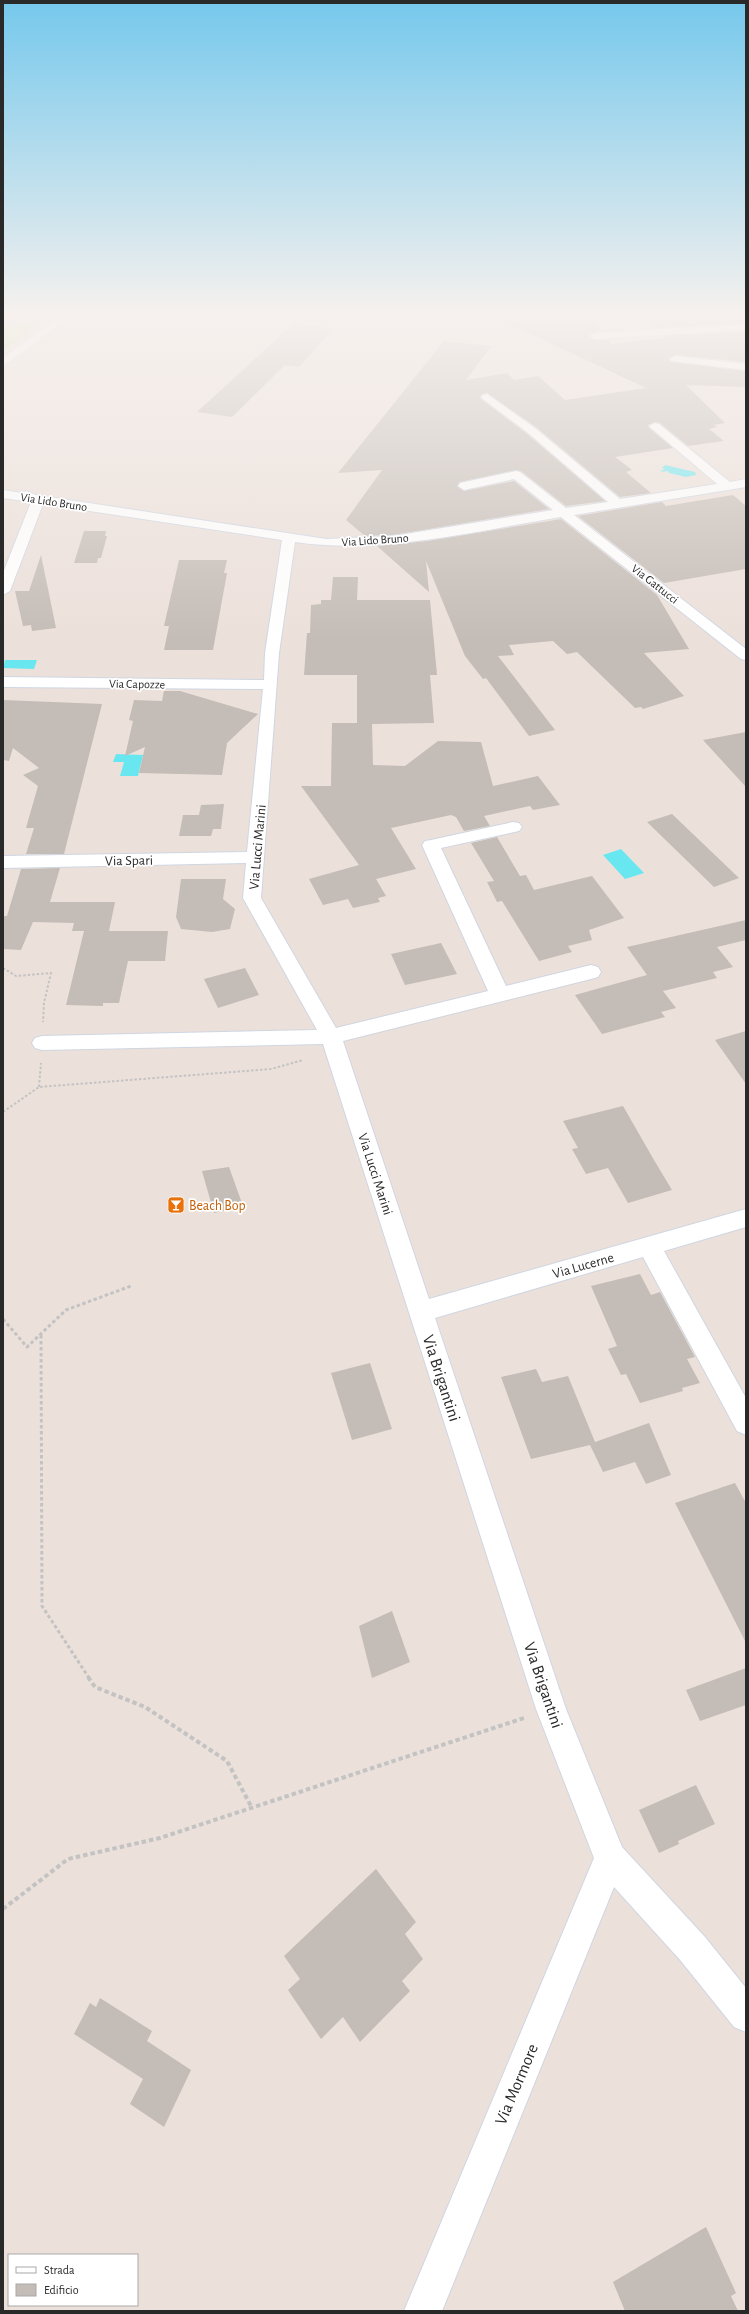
<svg xmlns="http://www.w3.org/2000/svg" width="749" height="2314" font-family="'Alegreya Sans',sans-serif">
	<style>
		.green { fill: #bfe494 }
		.water { fill: #69e7f1 }
		.building { fill: #c4bcb6 }
		.lines { fill: none; stroke-linecap: round; stroke-linejoin: round }
		.minor-casing { stroke: #cfd6e2; stroke-width: 2 }
		.path-far2 { stroke: #c3c3c3; stroke-width: 2; stroke-dasharray: 2.5 2; stroke-linecap: butt }
		.path-far1 { stroke: #c3c3c3; stroke-width: 3; stroke-dasharray: 3.5 2.5; stroke-linecap: butt }
		.path { stroke: #c3c3c3; stroke-width: 4; stroke-dasharray: 4.5 3; stroke-linecap: butt }
		.minor { fill: #fff; fill-rule: evenodd }
		.labels { text-anchor: middle; stroke-width: 3.5; stroke-linejoin: round; paint-order: stroke }
		.far-street-label { font-size: 12px; fill: #292929; stroke: #fff }
		.street-label { font-size: 14px; fill: #292929; stroke: #fff }
		.food-label { font-size: 14px; fill: #c56008; stroke: #fff; text-anchor: start }
		.near-street-label { font-size: 17px; fill: #292929; stroke: #fff }
	</style>
	<rect width="100%" height="100%" fill="#ece0da"/>
	<path class="green" d="M40 324 3 351V326Z"/>
	<path class="water" d="M665 465 695 472 696 475 686 477 669 473 668 471 662 472 661 470H665L662 468Z
		M5 660H37L34 669 3 668Z
		M116 754 143 755 138 776H120L124 762H113Z
		M621 849 644 873 625 879 603 855Z"/>
	<path class="building" d="M567 317H592L602 331 594 332 589 337 595 340H608L611 344 665 338 663 336 746 332V362L675 355 669 359 671 362 746 371V387L686 385 725 423 714 425 717 427 709 429 724 441 688 446 660 423 654 422 648 425 650 429 673 448 615 457 632 470 626 472 651 493 620 497 536 427 487 393 480 396 482 400 526 433 605 501 566 506 521 471 516 470 460 482 457 486 464 491 514 481 549 509 393 535 365 536 346 520 382 470 338 473 444 341 491 346 466 380 507 373 514 380 538 376 565 400 646 388 507 323 561 320 568 318Z
		M704 317 706 320 746 317V323L656 328 647 319Z
		M293 324 333 329 299 367 285 365 232 417 197 412Z
		M733 495 746 506V569L664 583 578 516 662 502 666 506Z
		M561 519 657 595 689 649 644 653 684 696 643 709 641 707 635 708 577 652 567 654 553 641 509 645 514 655 498 656 555 730 529 736 486 678 483 679 465 656 426 561 429 592 377 546 428 541Z
		M84 531H106L105 536H107L101 558H98L97 563H74Z
		M41 555 56 628 32 631 31 625 23 626 15 591H29Z
		M179 560H227L224 573H227L213 650H164L169 626H164Z
		M333 577H358L357 600H430L437 675H430L434 723 372 724 373 765 405 766 438 741 481 742 493 786 538 776 560 805 533 810 530 806 484 816 490 826 464 831 456 817 451 815 391 828 416 869 376 879 386 896 378 898 380 902 353 908 348 899 323 905 309 879 359 865 301 786H331L332 723H357V675H304L307 633H310L311 605 321 604V600H331Z
		M164 691H180L258 714 227 743 222 775 139 773 145 747 125 756 133 721 129 720 134 700 162 701Z
		M3 700 102 704 64 854H26L34 828H26L38 786 23 775 39 768 13 748 9 761 3 760Z
		M746 732V787L703 740Z
		M224 804 221 829H213L211 836H179L183 815H199L201 805Z
		M672 814 739 878 714 887 647 822Z
		M497 837 520 876 526 875 534 890 592 876 624 918 589 930 592 940 568 946 572 952 539 961 502 901 497 902 487 882 494 881 471 843Z
		M60 868 50 902H115L109 931H168L165 961H128L119 1003H103V1006L66 1005 84 931H72L74 923 33 922 21 950 3 949V916H7L21 869Z
		M181 879H226L223 899 235 909 230 929 212 932 181 929 176 917Z
		M746 920V940L717 947 733 967 713 972 717 978 663 991 676 1008 661 1012 665 1017 602 1034 575 995 647 975 627 947Z
		M441 943 457 974 405 985 391 954Z
		M245 968 259 995 218 1008 204 979Z
		M746 1031V1084L715 1040Z
		M623 1106 654 1160 672 1190 628 1203 608 1168 586 1174 572 1149 578 1148 563 1121Z
		M229 1167 243 1206 214 1213 202 1171Z
		M640 1274 651 1295 660 1292 695 1357 687 1359 700 1383 682 1388 683 1391 640 1403 626 1374 621 1375 608 1349 617 1346 591 1286Z
		M370 1363 392 1429 352 1440 331 1373Z
		M536 1369 542 1382 568 1376 595 1442 649 1423 671 1475 646 1484 635 1462 603 1472 590 1445 531 1459 501 1377Z
		M735 1483 746 1503V1643L675 1503Z
		M392 1611 410 1662 372 1678 359 1626Z
		M746 1668V1705L700 1721 686 1690Z
		M696 1785 715 1824 678 1841 679 1844 659 1853 639 1810Z
		M376 1869 416 1922 405 1934 423 1959 402 1981 410 1991 360 2042 343 2017 321 2039 288 1990 300 1979 284 1956Z
		M100 1998 152 2031 147 2041 191 2070 164 2127 130 2104 143 2079 74 2034 90 2003 96 2007Z
		M706 2227 736 2293 731 2296 738 2311H625L613 2282Z"/>
	<g class="lines">
		<g class="minor-casing">
			<path id="minor" d="M59 317H70L3 366V358Z
				M746 324V330L595 339 590 336 595 333Z
				M675 356 746 364V370L671 361 670 359Z
				M487 394 535 428 620 499 717 484 651 428 649 426 655 423 659 424 730 482 746 479V487L574 515 746 649V660L741 659 561 517C475 531 381 555 295 542L279 653 261 898 336 1028 488 991 422 845 425 841 431 840 513 822 519 823 522 827 519 831 441 848 506 986 591 965 598 967 601 972 598 977 591 979 343 1041 429 1299 746 1209V1227L664 1251 746 1398V1435L737 1431 643 1257 435 1318 566 1709 622 1847 705 1937 746 1988V2032L734 2027 681 1961 614 1887 442 2311H404L594 1858 536 1709 323 1044 42 1050 35 1048 32 1043 35 1038 42 1036 317 1030 243 898 246 863 3 868V856L247 852 263 689 3 687V677L264 680 265 653 282 540 43 504 10 591 3 595V573L31 502 3 498V490L21 493 26 491 36 495 326 539 393 536 553 510 514 479 464 490 458 486 460 483 516 471 520 472 566 508 608 502 527 432 483 399 481 397 483 395Z"/>
		</g>
		<path class="path-far2" d="M3 968 16 976 51 973 44 1003 43 1022
			M39 1087 41 1063
			M3 1112 39 1087 271 1069 303 1060"/>
		<path class="path-far1" d="M3 1319 27 1347 66 1310 131 1286
			M41 1335 42 1606 89 1678"/>
		<path class="path" d="M88 1677 95 1687 145 1707 227 1761 252 1808
			M3 1909 68 1859 160 1838 524 1718"/>
		<use href="#minor" class="minor"/>
	</g>
	<linearGradient id="sky" x2="0" y2="1"><stop stop-color="#75c8ec"/><stop offset="0.49" stop-color="#f6f1ee"/><stop offset="1" stop-color="#f6f1ee" stop-opacity="0"/></linearGradient>
	<rect width="749" height="641" fill="url(#sky)"/>
	<defs>
		<g id="bar-square" transform="scale(0.9)"><rect x="-9" y="-9" width="18" height="18" rx="4" fill="#e8710a" stroke="#fff"/><path d="M-6-5H6L.8 .8V4.5H3.5V6h-7V4.5H-.8V.8Z" fill="#fff"/></g>
	</defs>
	<g fill-rule="evenodd">
		<use href="#bar-square" x="176" y="1205"/>
	</g>
	<g class="labels">
		<g class="far-street-label">
			<text transform="translate(54 502) rotate(9)" y="4">Via Lido Bruno</text>
			<text transform="translate(375 540) rotate(-4)" y="4">Via Lido Bruno</text>
			<text transform="translate(655 584) rotate(38)" y="4">Via Gattucci</text>
			<text transform="translate(137 684) rotate(1)" y="4">Via Capozze</text>
		</g>
		<g class="street-label">
			<text transform="translate(257 847) rotate(-85)" y="5">Via Lucci Marini</text>
			<text transform="translate(129 860) rotate(-1)" y="5">Via Spari</text>
			<text transform="translate(376 1174) rotate(72)" y="5">Via Lucci Marini</text>
			<text transform="translate(583 1265) rotate(-16)" y="5">Via Lucerne</text>
		</g>
		<g class="food-label">
			<text x="189" y="1210">Beach Bop</text>
		</g>
		<g class="near-street-label">
			<text transform="translate(442 1378) rotate(72)" y="6">Via Brigantini</text>
			<text transform="translate(544 1685) rotate(71)" y="6">Via Brigantini</text>
			<text transform="translate(516 2084) rotate(-67)" y="6">Via Mormore</text>
		</g>
	</g>
	<rect width="749" height="2314" fill="none" stroke="#292929" stroke-width="8"/>
	<rect x="8" y="2254" width="130" height="52" fill="#ffffff" stroke="#a9a9a9"/>
	<rect x="16" y="2267" width="20" height="6" fill="#ffffff" stroke="#a9a9a9"/>
	<text x="44" y="2274" font-size="12" fill="#292929">Strada</text>
	<rect x="16" y="2284" width="20" height="12" fill="#c4bcb6" stroke="#a9a9a9"/>
	<text x="44" y="2294" font-size="12" fill="#292929">Edificio</text>
</svg>
